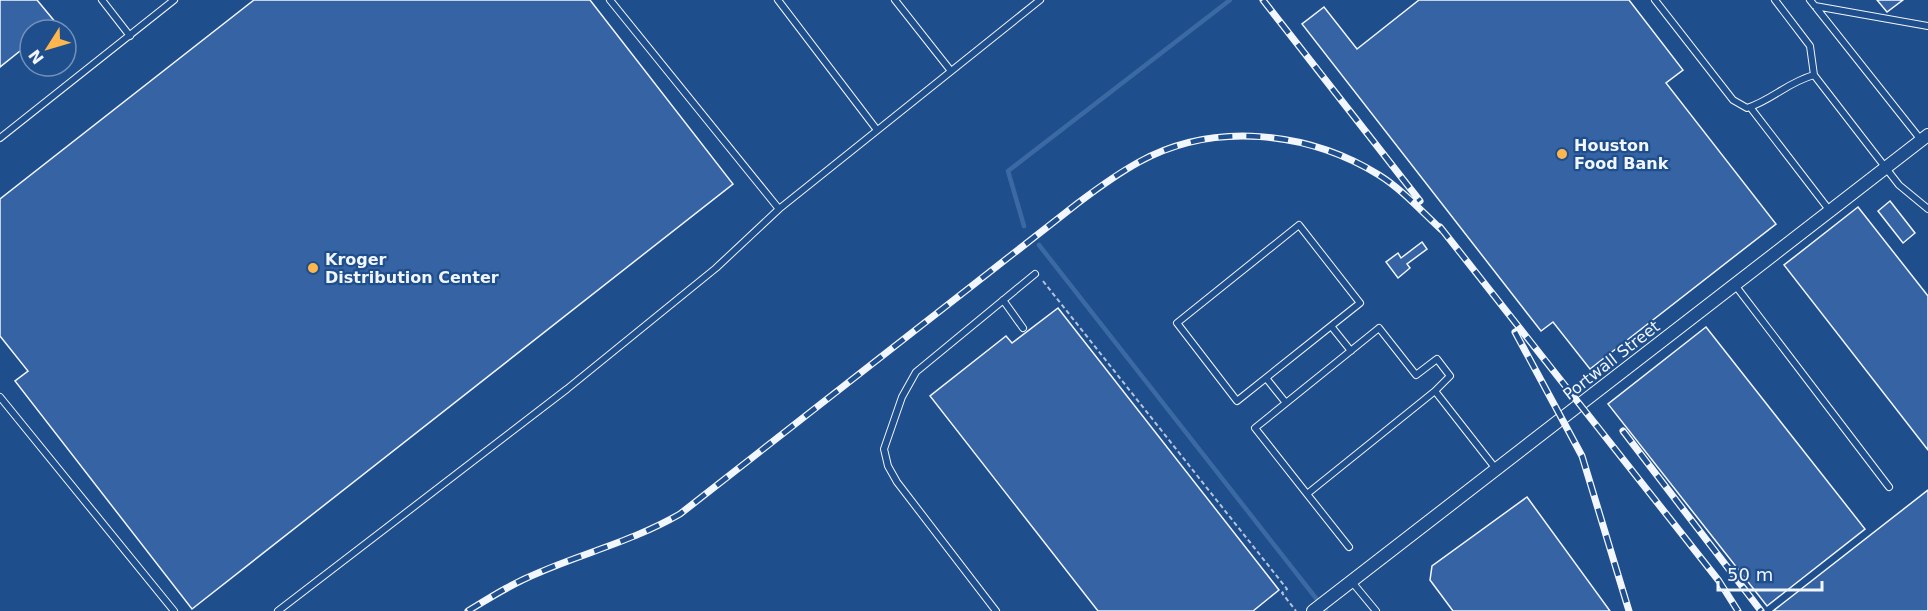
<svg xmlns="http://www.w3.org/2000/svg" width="1928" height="611" font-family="'DejaVu Sans',sans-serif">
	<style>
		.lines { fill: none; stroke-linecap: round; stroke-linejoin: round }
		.stream { stroke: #3b69a3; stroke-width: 4.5 }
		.building { fill: #3563a3; stroke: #f2f6ff; stroke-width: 1.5 }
		.lane-casing { stroke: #f2f6ff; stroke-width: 8 }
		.street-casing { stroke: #f2f6ff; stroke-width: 14 }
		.path { stroke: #b3c4dc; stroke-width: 2; stroke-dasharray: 4.5 3; stroke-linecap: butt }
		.lane { stroke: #1f4e8c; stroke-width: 6 }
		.street { stroke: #1f4e8c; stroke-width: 12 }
		.rail-casing { stroke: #f2f6ff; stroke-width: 7 }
		.rail { stroke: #1f4e8c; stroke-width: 4.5; stroke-dasharray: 14; stroke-linecap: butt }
		.poi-dot { fill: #ffb74d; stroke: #1f4e8c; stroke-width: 2 }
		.labels { text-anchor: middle; stroke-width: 4.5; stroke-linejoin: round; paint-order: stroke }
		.poi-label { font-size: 16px; font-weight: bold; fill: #f2f6ff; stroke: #1f4e8c; text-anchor: start }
		.street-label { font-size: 16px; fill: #f2f6ff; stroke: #1f4e8c }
	</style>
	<rect width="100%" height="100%" fill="#1f4e8c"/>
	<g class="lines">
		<path class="stream" d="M1024 226 1008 171 1230 0
			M1039 245 1326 611"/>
	</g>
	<path class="building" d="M0 0H37L56 23 47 30H30V43L0 67Z
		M254 0H590L733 184 192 609 15 381 28 371 0 336V199Z
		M1419 0H1629L1683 70 1666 83 1776 224 1590 369 1553 322 1541 331 1302 24 1324 7 1357 49Z
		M1877 0H1903L1887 12Z
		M1890 201 1915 233 1903 243 1878 211Z
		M1858 207 1928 296V450L1784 265Z
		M1422 242 1427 249 1407 264 1410 268 1398 278 1386 262 1398 253 1401 258Z
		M1058 308 1279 590 1253 611H1098L930 396 1006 336 1012 343Z
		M1706 327 1865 529 1767 606 1608 404Z
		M1928 490V611H1773Z
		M1527 497 1610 611H1453L1430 580 1432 566Z"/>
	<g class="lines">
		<g class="lane-casing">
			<path id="lane" d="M102 0 130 36
				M610 0 779 209
				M778 0 877 130
				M895 0 951 71
				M1655 0 1733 100 1747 108C1772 100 1788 82 1814 75
				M1775 0 1810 46 1814 75 1899 185 1928 209
				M1810 0 1921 140
				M1815 6 1928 26
				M1750 107 1830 211
				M0 138 174 0
				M1735 285 1889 487
				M1003 300 1023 328
				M1331 326 1237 401 1177 323 1299 225 1360 303 1331 326 1351 351
				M1266 378 1286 403
				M1435 391 1450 376 1437 359 1416 375 1379 328 1255 428 1307 494 1435 391 1496 469
				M0 397 174 611
				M1307 494 1349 547
				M1352 582 1376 611
				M278 611 567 389 716 268 779 209 1040 0
				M996 611 897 482 888 466 884 449 902 397 916 372 1035 274"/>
		</g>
		<g class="street-casing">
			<path id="street" d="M1313 611 1928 135"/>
		</g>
		<path class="path" d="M1043 281 1287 589 1282 593 1296 611"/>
		<use href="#lane" class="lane"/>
		<use href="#street" class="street"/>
		<g class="rail-casing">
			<path id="rail" d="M1263 0 1420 201
				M1440 227 1719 581 1738 611
				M1515 332 1582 456 1629 611
				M1623 431 1761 611
				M468 611C491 597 513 583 538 573 586 552 633 541 680 514L1078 203C1098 188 1117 174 1139 162 1213 121 1308 131 1379 175 1403 190 1423 213 1444 232"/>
		</g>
		<use href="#rail" class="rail"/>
	</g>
	<g class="poi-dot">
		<circle cx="1562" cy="154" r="6"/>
		<circle cx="313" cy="268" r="6"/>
	</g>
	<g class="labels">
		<g class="poi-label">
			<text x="1574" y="151">Houston<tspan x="1574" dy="18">Food Bank</tspan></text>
			<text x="325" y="265">Kroger<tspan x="325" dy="18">Distribution Center</tspan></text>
		</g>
		<g class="street-label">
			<text transform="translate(1611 360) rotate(-38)" y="6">Portwall Street</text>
		</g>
	</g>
	<g transform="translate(48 48) rotate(233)"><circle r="28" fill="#1f4e8c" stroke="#7391ba" stroke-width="1.5"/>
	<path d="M0-4.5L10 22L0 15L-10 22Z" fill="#ffb74d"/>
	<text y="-9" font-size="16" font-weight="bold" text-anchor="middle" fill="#f2f6ff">N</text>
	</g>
	<path d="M1718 581v9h104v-9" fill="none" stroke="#f2f6ff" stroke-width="3"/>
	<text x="1727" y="581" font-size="18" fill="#f2f6ff" stroke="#1f4e8c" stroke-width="4.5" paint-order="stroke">50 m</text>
</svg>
